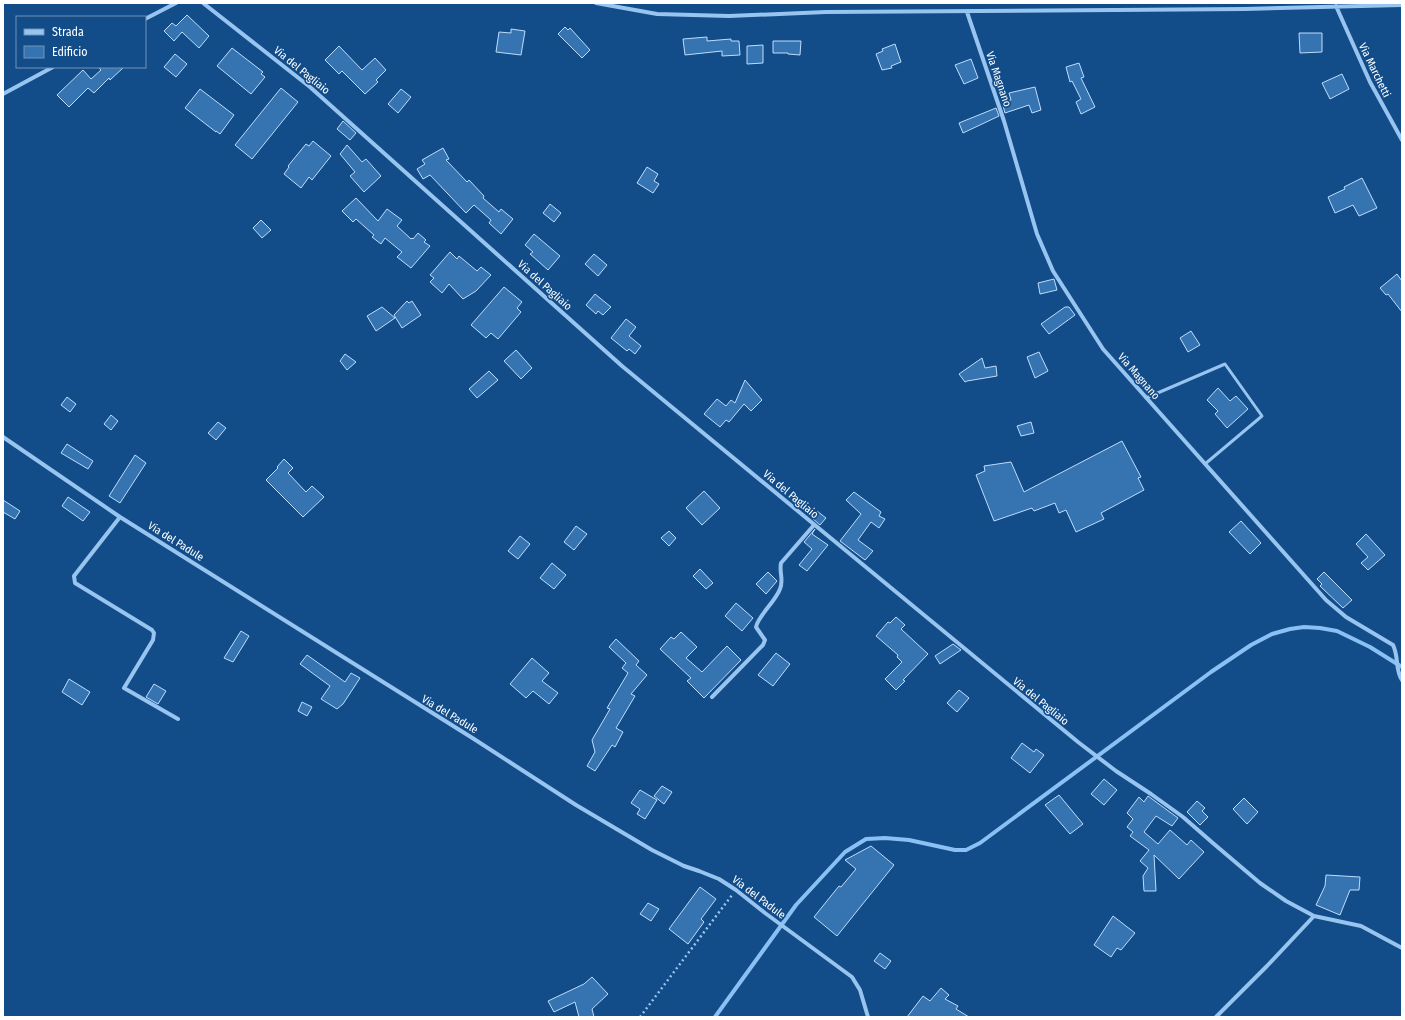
<svg xmlns="http://www.w3.org/2000/svg" width="1405" height="1020" font-family="'Fira Sans Condensed',sans-serif">
	<style>
		.lines { fill: none; stroke-linecap: round; stroke-linejoin: round }
		.stream { stroke: #8ac0f4; stroke-width: 4 }
		.building { fill: #3674b1; stroke: #beddfc }
		.path { stroke: #98c4f0; stroke-width: 2.5; stroke-dasharray: 2 3; stroke-linecap: butt }
		.service { stroke: #98c4f0; stroke-width: 3 }
		.minor { stroke: #98c4f0; stroke-width: 4 }
		.labels { text-anchor: middle; stroke-width: 3.5; stroke-linejoin: round; paint-order: stroke }
		.street-label { font-size: 11px; fill: #fff; stroke: #124c89 }
	</style>
	<rect width="100%" height="100%" fill="#124c89"/>
	<g class="lines">
		<path class="stream" d="M715 1017 796 905 845 852 866 839 885 838 909 840 955 850H966L980 843 1211 672 1251 645 1272 634 1290 629 1304 627 1320 628 1337 631 1370 647 1402 667"/>
	</g>
	<path class="building" d="M187 15 209 36 199 48 182 32 174 41 164 31 172 23 176 26Z
		M565 27 568 30 570 28 590 50 582 58 558 34Z
		M511 29 525 31 521 55 496 52 499 32 511 33Z
		M1299 33H1322V52L1300 53Z
		M707 37V41L731 39V41H739L740 55 722 56V51L685 55 683 39Z
		M773 41H801L800 55 788 54V53H773Z
		M895 44 901 62 891 66 892 68 882 70 876 54 883 51 882 49Z
		M763 45V63L747 64V46Z
		M339 46 362 70 375 58 386 70 376 80 378 82 365 94 342 71 339 74 325 60Z
		M232 48 263 72 261 74 265 77 251 94 217 66Z
		M175 54 187 64 176 77 164 67Z
		M971 59 978 78 964 84 955 65Z
		M1079 63 1084 77 1081 78 1095 107 1081 114 1076 102 1081 99 1072 81 1070 82 1066 67Z
		M98 67H124L110 80 109 78 94 93 88 88 69 107 57 95 83 70 91 79 101 70Z
		M1342 74 1349 89 1330 99 1322 83Z
		M1035 87 1041 110 1032 113 1029 105 1005 113 1002 102 1011 100 1009 93Z
		M281 88 298 102 252 159 235 145Z
		M200 89 234 115 220 134 216 131V132L185 108Z
		M401 89 411 97 398 113 388 104Z
		M996 108 999 116 963 133 959 123Z
		M343 121 356 133 350 140 337 129Z
		M313 141 331 156 312 180 309 177 301 188 284 174 289 167 288 166 306 144 309 146Z
		M347 145 362 162 366 159 381 176 364 192 350 176 355 172 340 154Z
		M443 148 449 159 446 160 467 182 469 180 484 196 483 198 499 212 501 209 513 219 501 234 489 223 491 220 474 205 466 213 430 175 423 179 417 169 425 164 422 160Z
		M647 167 658 174 654 181 659 184 653 193 637 183Z
		M1362 178 1377 208 1359 216 1353 205 1335 213 1328 197 1345 189 1344 187Z
		M356 198 378 221 387 209 402 220 397 226 411 239 412 238 413 239 418 233 426 240 424 242 430 246 411 268 397 257 402 252 385 238 381 244 372 237 374 235 356 219 353 222 342 211Z
		M550 204 561 213 554 222 543 213Z
		M261 220 271 230 262 238 253 228Z
		M534 234 560 256 548 270 530 254 533 252 525 245Z
		M450 252 457 259 459 256 477 271 481 267 491 275 476 291 463 299 449 284 442 293 430 282 434 278 430 275Z
		M594 254 607 265 598 276 585 264Z
		M1397 274 1402 281V312L1388 294 1386 295 1380 288Z
		M1054 279 1057 290 1040 294 1038 283Z
		M504 287 522 302 517 308 521 312 498 339 491 333 486 338 471 325Z
		M595 294 611 307 603 315 598 311 596 314 586 305Z
		M407 301 409 303 412 301 421 315 402 328 394 315Z
		M382 307 395 318 376 331 367 316Z
		M1065 307H1069L1075 315 1049 334 1041 324Z
		M626 319 636 327 629 336 641 346 635 354 629 349 627 351 611 338Z
		M1191 331 1200 345 1188 352 1180 338Z
		M516 350 532 368 521 379 504 361Z
		M1039 352 1048 371 1035 378 1027 357Z
		M345 354 356 362 347 370 340 361Z
		M982 358 985 368 996 366 997 376 967 381 965 382 959 374Z
		M489 371 498 380 477 398 469 389Z
		M745 380 762 400 751 411 744 404 729 422 726 420 720 427 704 414 717 399 726 406 731 400 735 403Z
		M1218 388 1230 401 1236 396 1248 409 1227 428 1215 414 1218 411 1207 400Z
		M67 397 76 404 70 412 61 405Z
		M111 415 118 421 111 430 104 424Z
		M218 422 226 428 216 440 208 433Z
		M1031 422 1034 433 1021 436 1017 426Z
		M1122 441 1141 477 1138 478 1144 490 1101 513 1104 519 1076 532 1066 510 1059 513 1055 503 1034 511 1032 508 994 521 976 475 985 471 984 466 1011 462 1024 492Z
		M67 444 93 461 88 469 61 453Z
		M135 455 146 463 120 503 109 496Z
		M284 459 293 468 288 473 306 492 312 486 324 497 303 517 266 480 278 468 277 467Z
		M704 491 720 508 702 525 686 508Z
		M854 492 881 512 879 516 885 519 879 528 871 522 858 540 873 551 865 560 840 541 861 514 846 500Z
		M68 497 90 512 83 521 62 506Z
		M3 500 20 511 15 519 3 512Z
		M817 511 826 518 820 525 812 518Z
		M1241 521 1261 543 1250 554 1229 532Z
		M576 526 587 534 574 550 564 542Z
		M815 529 812 534 828 545 807 571 799 565 812 549 804 542Z
		M669 531 676 538 669 546 661 538Z
		M1366 534 1385 555 1368 570 1361 563 1368 557 1356 544Z
		M520 536 530 544 518 559 508 551Z
		M552 563 566 575 554 589 540 578Z
		M700 569 713 583 706 589 693 576Z
		M768 572 777 581 766 594 756 584Z
		M1324 572 1352 600 1343 608 1320 586 1322 584 1317 579Z
		M736 603 753 618 742 631 725 616Z
		M896 617 905 625 901 629 928 654 903 680 905 681 896 690 885 679 902 662 897 657 898 655 876 636 888 622 890 623Z
		M241 631 249 636 233 662 224 658Z
		M681 632 697 647 686 658 702 672 727 646 741 660 704 698 687 681 691 678 660 649 671 637 674 639Z
		M616 639 639 661 636 665 647 675 631 694 635 696 616 728 623 732 615 747 612 745 595 771 587 766 595 752 592 740 610 709 607 708 628 673 622 668 626 663 609 647Z
		M953 644 961 650 940 664 935 656Z
		M776 653 790 664 773 686 758 675Z
		M307 655 345 682 351 673 360 678 343 704 337 709 321 699 330 686 300 664Z
		M532 658 549 673 542 681 558 693 549 704 533 691 526 698 510 684Z
		M69 679 90 692 82 705 62 692Z
		M154 684 166 691 158 704 146 697Z
		M959 690 969 698 957 712 947 703Z
		M302 702 312 707 307 716 298 711Z
		M1022 743 1034 752 1036 749 1044 755 1030 773 1011 758Z
		M1104 779 1117 790 1104 805 1091 794Z
		M662 786 672 792 664 804 654 796Z
		M640 790 657 800 645 819 637 814 640 809 631 803Z
		M1059 795 1083 824 1070 834 1045 805Z
		M1148 796 1178 818 1172 826 1156 816 1144 832 1158 844 1170 830 1187 845 1191 840 1204 852 1179 879 1154 855 1156 891H1144L1143 876 1148 868 1140 861 1149 850 1130 836 1133 832 1127 827 1133 819 1127 813 1139 797 1144 802Z
		M1244 798 1258 812 1247 824 1233 809Z
		M1197 801 1205 808 1202 811 1208 817 1200 825 1187 812Z
		M871 846 894 865 837 936 814 917 839 886 841 887 856 869 845 860Z
		M1326 875 1360 877 1359 890H1350L1340 915 1316 905 1325 886Z
		M700 887 716 899 701 919 704 922 688 944 669 929Z
		M648 903 659 909 651 921 640 914Z
		M1113 916 1135 933 1121 950 1117 948 1111 957 1094 945Z
		M880 953 891 961 885 969 874 961Z
		M592 977 608 994 592 1009 594 1017H579L575 1002 554 1012 548 1001 584 984Z
		M941 988 949 995 945 999 958 1006 956 1009 969 1017H907L923 996 930 1001Z"/>
	<g class="lines">
		<path class="path" d="M640 1017 732 895"/>
		<path class="service" d="M1146 398 1225 364 1262 416 1205 464"/>
		<path class="minor" d="M203 3 310 87 622 366 1078 742 1116 771 1151 794 1183 817 1214 844 1260 883 1286 901 1314 916 1361 926 1402 948
			M596 3 657 14 729 16 826 12 1245 9 1402 5
			M1336 6 1370 82 1402 140
			M967 12 1004 121 1037 234 1053 271 1103 349 1326 600 1346 617 1393 645C1399 657 1395 670 1402 680
			M145 19 176 3
			M3 94 53 67
			M3 437 120 517 474 739 576 805 652 850 684 866 699 871 719 879 736 890 765 913 852 977 860 990 868 1017
			M120 517 74 576 75 583 152 630 154 633 153 640 124 688 178 719
			M712 697 763 645 765 640 756 627C758 616 775 602 780 589 784 580 779 572 781 563L814 525
			M1216 1017 1267 966 1314 916"/>
	</g>
	<g class="labels">
		<g class="street-label">
			<text transform="translate(302 70) rotate(39)" y="4">Via del Pagliaio</text>
			<text transform="translate(1375 70) rotate(64)" y="4">Via Marchetti</text>
			<text transform="translate(999 79) rotate(71)" y="4">Via Magnano</text>
			<text transform="translate(545 285) rotate(42)" y="4">Via del Pagliaio</text>
			<text transform="translate(1139 376) rotate(49)" y="4">Via Magnano</text>
			<text transform="translate(791 494) rotate(40)" y="4">Via del Pagliaio</text>
			<text transform="translate(176 541) rotate(32)" y="4">Via del Padule</text>
			<text transform="translate(1041 701) rotate(39)" y="4">Via del Pagliaio</text>
			<text transform="translate(450 714) rotate(31)" y="4">Via del Padule</text>
			<text transform="translate(759 897) rotate(37)" y="4">Via del Padule</text>
		</g>
	</g>
	<rect width="1405" height="1020" fill="none" stroke="#ffffff" stroke-width="8"/>
	<rect x="16" y="16" width="130" height="52" fill="#124c89" stroke="#7194b8"/>
	<rect x="24" y="29" width="20" height="6" fill="#98c4f0" stroke="#7194b8"/>
	<text x="52" y="36" font-size="12" fill="#ffffff">Strada</text>
	<rect x="24" y="46" width="20" height="12" fill="#3674b1" stroke="#7194b8"/>
	<text x="52" y="56" font-size="12" fill="#ffffff">Edificio</text>
</svg>
